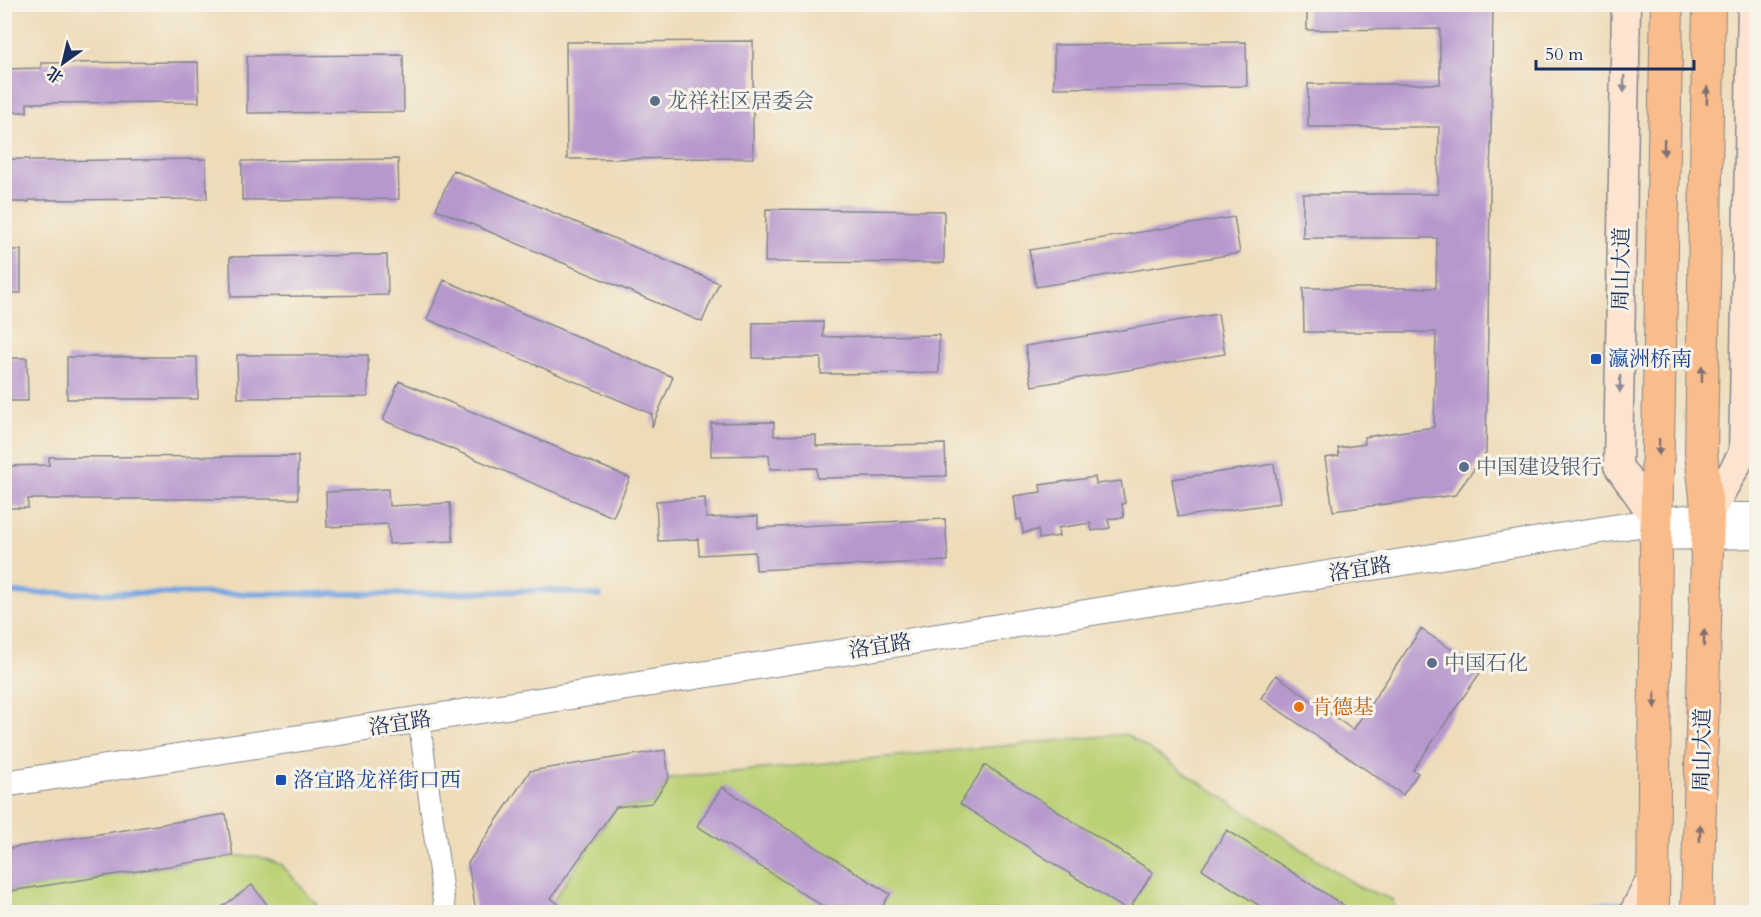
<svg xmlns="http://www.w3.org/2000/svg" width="1761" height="917" font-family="Cardo,'Noto Serif SC',serif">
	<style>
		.green { fill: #bbd175; stroke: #6b806a; stroke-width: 1.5 }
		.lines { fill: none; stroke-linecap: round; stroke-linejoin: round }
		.stream { stroke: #77a5e0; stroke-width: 6 }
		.canal { stroke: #77a5e0; stroke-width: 22 }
		.building { fill: #b698ce }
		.minor-casing { stroke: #84868c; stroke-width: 23 }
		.tertiary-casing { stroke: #84868c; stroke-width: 28 }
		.secondary-casing { stroke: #84868c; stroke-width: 31 }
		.primary-casing { stroke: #84868c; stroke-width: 34 }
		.minor { stroke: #fff; stroke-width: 21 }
		.tertiary { stroke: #fff; stroke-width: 26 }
		.secondary { stroke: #fde4d0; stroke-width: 28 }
		.primary { stroke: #f9bc8a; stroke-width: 32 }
		.oneway { fill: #8c8a97 }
		.oneway2 { fill: #7f6e72 }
		.service-dot { fill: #5c6f8a; stroke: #f7f3e8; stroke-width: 2 }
		.transit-dot { fill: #1a4fb4; stroke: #f7f3e8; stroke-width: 2 }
		.food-dot { fill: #e8710a; stroke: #f7f3e8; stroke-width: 2 }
		.labels { text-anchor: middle; stroke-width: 6; stroke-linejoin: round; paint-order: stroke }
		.service-label { font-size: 21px; fill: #4e5e75; stroke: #f7f3e8; text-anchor: start }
		.street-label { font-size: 21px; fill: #1b2f5e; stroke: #f7f3e8 }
		.transit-label { font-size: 21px; fill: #164399; stroke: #f7f3e8; text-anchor: start }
		.food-label { font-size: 21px; fill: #c56008; stroke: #f7f3e8; text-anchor: start }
	</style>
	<rect width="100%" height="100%" fill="#f7f3e8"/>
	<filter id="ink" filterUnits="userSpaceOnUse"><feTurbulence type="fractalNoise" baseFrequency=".0167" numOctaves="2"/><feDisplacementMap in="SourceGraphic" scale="12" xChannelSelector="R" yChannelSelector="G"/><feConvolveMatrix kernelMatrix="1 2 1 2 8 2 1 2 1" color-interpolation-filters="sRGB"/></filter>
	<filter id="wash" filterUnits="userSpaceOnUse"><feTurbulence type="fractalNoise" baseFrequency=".008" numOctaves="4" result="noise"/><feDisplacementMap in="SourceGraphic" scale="24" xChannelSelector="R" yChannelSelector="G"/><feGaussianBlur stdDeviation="1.35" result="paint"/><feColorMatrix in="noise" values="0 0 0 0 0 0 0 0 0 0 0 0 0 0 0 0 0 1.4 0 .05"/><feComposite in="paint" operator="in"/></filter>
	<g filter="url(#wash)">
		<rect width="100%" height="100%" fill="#eedcb9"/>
		<path class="green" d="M1126 734 1361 888 1392 899 1397 912H548L555 898 616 808 653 804 670 778Z
			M233 856H258L282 865 323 912H5V892Z"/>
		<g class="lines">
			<path class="stream" d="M4 593 421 594 549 590 600 596"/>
			<path class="canal" d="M1572 912H1621"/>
		</g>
		<g id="blocks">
			<path class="building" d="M1307 4H1493L1486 453 1455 495 1333 511 1325 458 1339 456 1338 448 1365 444 1364 437 1434 427 1436 332H1304L1303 288H1436L1437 238H1303V194H1438L1439 127H1308V84H1440V29L1307 30Z
				M753 41V158L567 159 566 42Z
				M1246 42 1247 86 1054 88V45Z
				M403 55 404 112 247 113V56Z
				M198 62 199 102 27 103V112H4V69L41 68V63Z
				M4 159H29V161L206 159 207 199 29 200V202H4Z
				M398 159 399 199 242 200V161Z
				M453 170 719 283 702 322 436 209Z
				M766 209 944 211V263L765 262Z
				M1234 217 1240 253 1036 287 1029 250Z
				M4 250H21V293H4Z
				M387 255 388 295 231 297 230 257Z
				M444 280 673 377 652 427V414L427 319Z
				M1218 314 1225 354 1032 386 1025 346Z
				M823 322V337L939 335V373L821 374V358H753V323Z
				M237 355H368V397L238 398Z
				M67 357H197L198 399H67Z
				M4 358H27L28 401H4Z
				M399 381 630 478 613 517 383 420Z
				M774 422V436L816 435V446L945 444 946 476 817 478V468L770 469 769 455 711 456V423Z
				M298 456V499H28V508H4V466L49 465V457Z
				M1274 464 1280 503 1178 517 1172 479Z
				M1095 477 1096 484 1121 481 1125 503 1122 504 1124 517 1108 519 1110 528 1092 531 1090 523 1058 528 1059 536 1039 539 1038 530 1023 533 1021 519 1017 520 1014 496 1041 492 1040 485Z
				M388 489 389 506 450 503 453 541 389 544 388 524 327 527 326 492Z
				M705 498 706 518 758 516V528L945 519 948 561 756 570 755 552 699 555 698 539 658 541 656 501Z
				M1421 629 1482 670 1413 770 1418 773 1403 795 1261 698 1276 675 1353 730Z
				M665 750 669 778 652 803 616 807 551 898 568 912H476L468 863 530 771Z
				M985 765 1153 872 1128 911 960 804Z
				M722 787 890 894 879 912H832L697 826Z
				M226 814 233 856 4 892V849Z
				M1227 830 1354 912H1269L1202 869Z
				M252 885 273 912H215Z"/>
		</g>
	</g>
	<g filter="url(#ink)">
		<use href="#blocks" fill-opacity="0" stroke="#84868c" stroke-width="1.5"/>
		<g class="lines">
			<g class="minor-casing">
				<path id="minor" d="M419 720 445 912"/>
			</g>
			<g class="tertiary-casing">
				<path id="tertiary" d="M1652 537 1756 535
					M4 784 577 695 1657 521 1708 516H1756"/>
			</g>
			<g class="secondary-casing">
				<path id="secondary" d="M1626 4 1618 466 1657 521
					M1708 516 1743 453 1752 4
					M1634 912 1654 873"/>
			</g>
			<g class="primary-casing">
				<path id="primary" d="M1653 912 1656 537 1667 4
					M1697 912 1708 516 1701 453 1709 4"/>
			</g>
			<use href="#minor" class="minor"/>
			<use href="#tertiary" class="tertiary"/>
			<use href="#secondary" class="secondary"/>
			<use href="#primary" class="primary"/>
		</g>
		<defs><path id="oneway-solid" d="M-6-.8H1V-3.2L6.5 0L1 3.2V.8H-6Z" transform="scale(1.5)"/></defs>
		<g class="oneway">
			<use href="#oneway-solid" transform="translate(1624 84) rotate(91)"/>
			<use href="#oneway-solid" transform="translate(1620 384) rotate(91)"/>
		</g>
		<g class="oneway2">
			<use href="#oneway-solid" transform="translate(1707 95) rotate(-89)"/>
			<use href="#oneway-solid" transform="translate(1664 147) rotate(91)"/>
			<use href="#oneway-solid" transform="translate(1702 374) rotate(-89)"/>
			<use href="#oneway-solid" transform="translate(1659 447) rotate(91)"/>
			<use href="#oneway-solid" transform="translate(1704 638) rotate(-89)"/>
			<use href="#oneway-solid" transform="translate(1655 700) rotate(90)"/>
			<use href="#oneway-solid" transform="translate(1700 833) rotate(-89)"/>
		</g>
	</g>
	<g class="service-dot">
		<circle cx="655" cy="101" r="6"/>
		<circle cx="1464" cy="467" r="6"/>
		<circle cx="1432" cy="663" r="6"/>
	</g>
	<g class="transit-dot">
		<rect x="1590" y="353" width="12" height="12" rx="3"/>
		<rect x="275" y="774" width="12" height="12" rx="3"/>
	</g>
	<circle class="food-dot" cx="1299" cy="707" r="6"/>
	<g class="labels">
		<g class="service-label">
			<text x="667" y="108">龙祥社区居委会</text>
			<text x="1476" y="474">中国建设银行</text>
			<text x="1444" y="670">中国石化</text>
		</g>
		<g class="street-label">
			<text transform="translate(1621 269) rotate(-89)" y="7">周山大道</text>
			<text transform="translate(1360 569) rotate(-9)" y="7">洛宜路</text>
			<text transform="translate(880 646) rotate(-9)" y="7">洛宜路</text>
			<text transform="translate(400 723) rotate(-9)" y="7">洛宜路</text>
			<text transform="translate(1702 750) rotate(-89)" y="7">周山大道</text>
		</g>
		<g class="transit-label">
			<text x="1608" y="366">瀛洲桥南</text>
			<text x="293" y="787">洛宜路龙祥街口西</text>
		</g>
		<g class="food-label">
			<text x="1311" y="714">肯德基</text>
		</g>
	</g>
	<rect width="1761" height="917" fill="none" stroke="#f7f3e8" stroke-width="24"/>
	<g transform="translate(63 63) rotate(214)" stroke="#f7f3e8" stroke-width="4.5" paint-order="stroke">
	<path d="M0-4.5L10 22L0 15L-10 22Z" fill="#1b2f5e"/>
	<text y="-9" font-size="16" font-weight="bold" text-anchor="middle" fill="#1b2f5e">北</text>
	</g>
	<path d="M1536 60v9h158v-9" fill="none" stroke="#1b2f5e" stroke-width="3"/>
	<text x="1545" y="60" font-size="18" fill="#1b2f5e" stroke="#f7f3e8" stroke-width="4.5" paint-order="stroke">50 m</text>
</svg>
